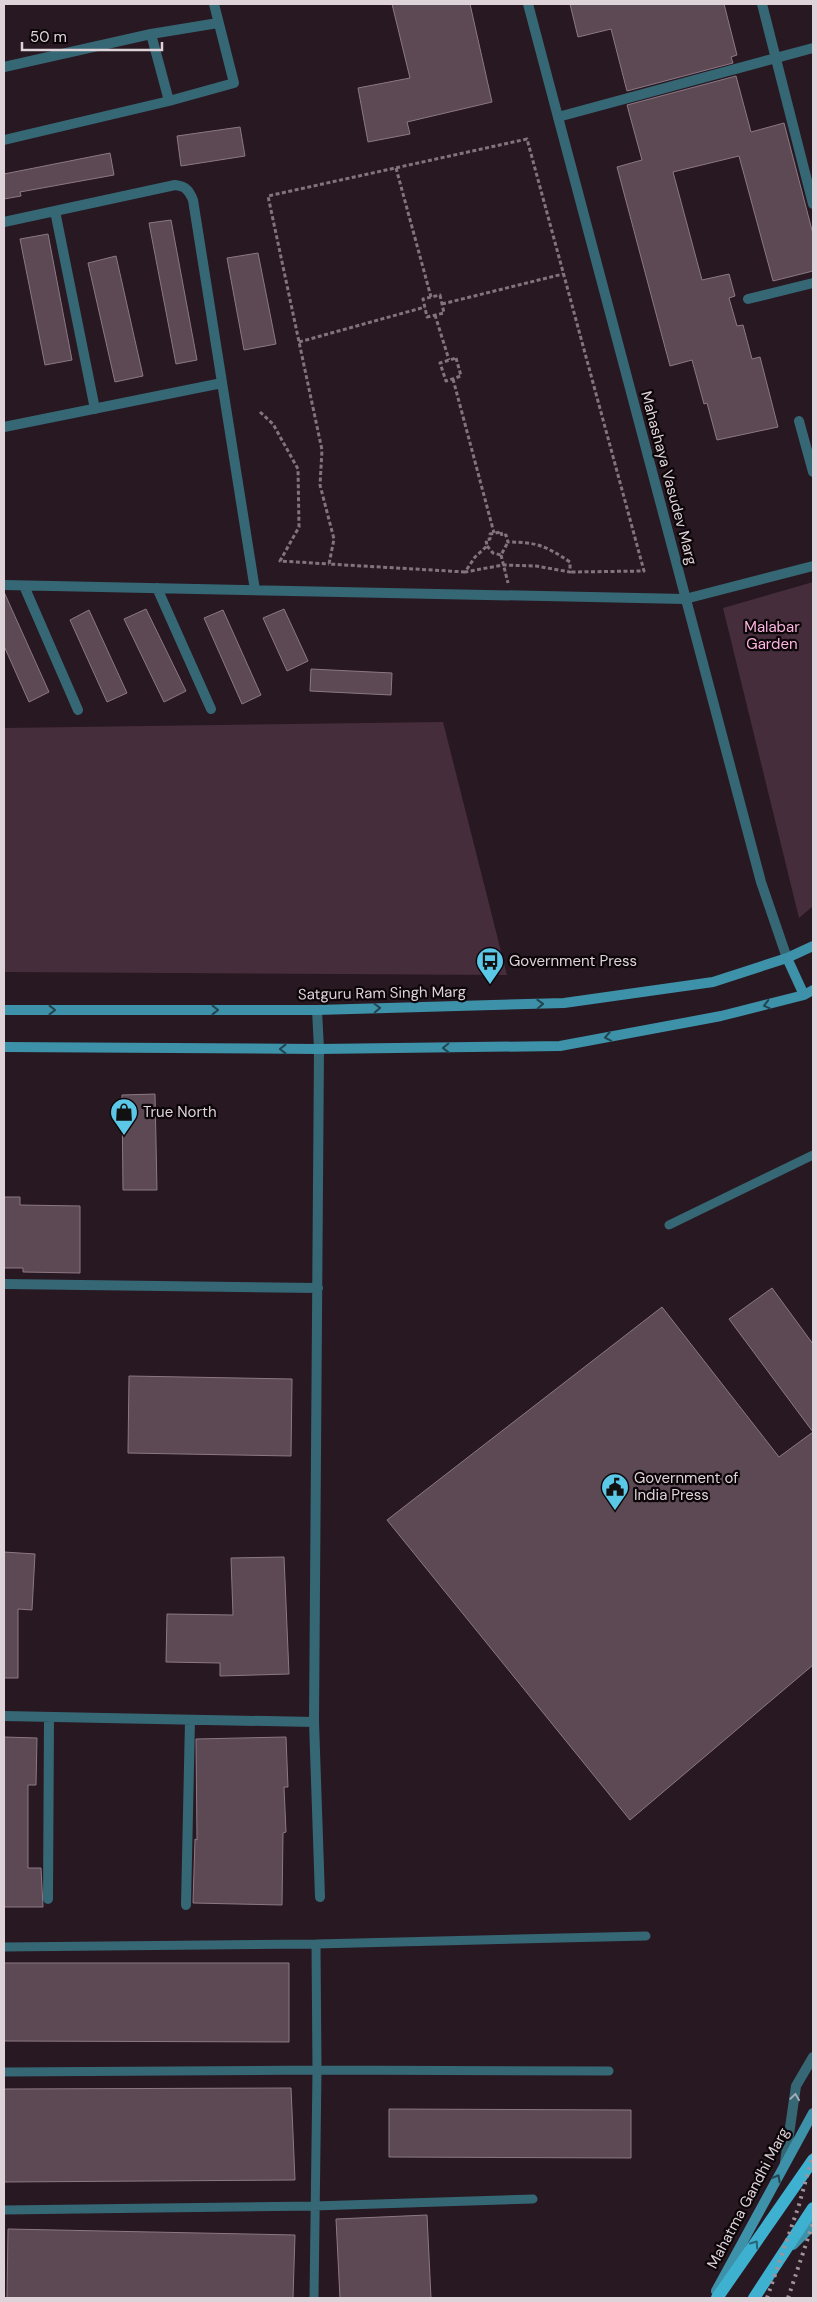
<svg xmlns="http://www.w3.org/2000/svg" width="817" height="2302" font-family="'DM Sans',sans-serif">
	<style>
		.green { fill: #462d3c }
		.building { fill: #5c4954; stroke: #8c7884 }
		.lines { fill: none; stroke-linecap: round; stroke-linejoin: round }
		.path { stroke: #82747c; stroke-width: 3; stroke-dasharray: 4 2.5; stroke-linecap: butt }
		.service { stroke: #366775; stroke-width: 9 }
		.minor { stroke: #366775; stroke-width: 10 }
		.tertiary { stroke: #366775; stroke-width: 10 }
		.secondary { stroke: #3d91a8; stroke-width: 10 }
		.primary { stroke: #3fb1d0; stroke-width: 12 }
		.rail { stroke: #a0939a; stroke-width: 4; stroke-dasharray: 2.5 5; stroke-linecap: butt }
		.oneway { stroke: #224551 }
		.oneway2 { stroke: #a4adb7 }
		.oneway3 { stroke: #286476 }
		.labels { text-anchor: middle; stroke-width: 4.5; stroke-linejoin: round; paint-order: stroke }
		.street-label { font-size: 15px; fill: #dfd3da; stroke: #0c0609 }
		.park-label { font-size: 15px; fill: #fdb5e0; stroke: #0c0609 }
		.poi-label { font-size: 15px; fill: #dfd3da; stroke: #0c0609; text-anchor: start }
	</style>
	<rect width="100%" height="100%" fill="#281821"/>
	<path class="green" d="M813 582V906L799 918 723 608Z
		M443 722 507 975 4 972V728Z"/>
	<path class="building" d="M392 4H470L492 102 407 122 410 134 368 142 358 88 410 78Z
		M570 4H724L737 55 731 57 733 63 627 91 611 29 578 37Z
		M736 76 751 132 784 123 813 234V271L773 281 739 156 673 172 702 280 729 274 735 296 729 298 737 326 743 325 752 359 760 357 778 427 717 440 707 403 704 404 692 360 670 366 617 167 642 160 627 105Z
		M240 127 245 156 181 166 177 136Z
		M110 153 114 175 20 192 21 196 4 199V174Z
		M171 220 197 360 176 364 149 223Z
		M48 234 72 360 45 365 20 239Z
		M258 253 276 344 244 350 227 258Z
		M116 256 143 376 115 382 88 263Z
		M4 592 49 692 29 702 4 646Z
		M146 609 186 691 164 702 124 619Z
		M284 609 308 661 287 671 263 618Z
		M89 610 127 693 107 702 70 620Z
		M223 610 261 695 242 704 204 618Z
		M311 669 392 673 391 695 310 691Z
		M155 1094 157 1190H123L122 1095Z
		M4 1197H20V1205L80 1206V1273L23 1272V1268H4Z
		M772 1288 813 1344V1665L630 1820 387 1520 662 1307 779 1457 813 1432 729 1319Z
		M129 1376 292 1379 291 1456 128 1453Z
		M4 1552 35 1554 32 1610 18 1609V1678H4Z
		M284 1557 289 1674 220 1676V1663L166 1662 167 1614 233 1615 231 1558Z
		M4 1737 37 1738 36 1785H28V1868H41L43 1907H4Z
		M286 1737 288 1787H284L286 1832 283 1833 282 1905 193 1903 195 1839 197 1840 196 1739Z
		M4 1963H289V2042L4 2041Z
		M291 2088 295 2180 4 2182V2089Z
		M389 2109 631 2110V2158L389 2157Z
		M427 2215 431 2298H340L336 2219Z
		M8 2229 295 2235 293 2298H7Z"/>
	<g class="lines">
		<path class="path" d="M396 168 431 297
			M440 295 444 313 427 317 423 299Z
			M442 304 563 274
			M435 315 449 360
			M299 342 425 307
			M456 358 461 376 446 381 440 363Z
			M453 379 494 533
			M260 412 273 424 298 469 299 527 280 561 329 564
			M501 532 502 536 506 535 508 542C537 542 546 546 570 562V572L536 566 503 565 465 572 475 557 487 546 486 540 490 539V534Z
			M487 546 493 553 501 555 508 542
			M501 555 508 583
			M465 572 329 564 334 539 320 485 322 450 268 196 527 139 644 571 570 572"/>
		<path class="service" d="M669 1225 813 1155
			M316 1944 646 1936
			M4 1947 316 1944 317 2070 609 2071
			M4 2072 317 2070 314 2298
			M4 2210 314 2206 533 2199"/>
		<path class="minor" d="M762 4 813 204
			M151 34 169 101
			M4 67 151 34 218 23
			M558 117 813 48
			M4 140 169 101 234 83 214 4
			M55 211 95 409
			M4 222 175 185C185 186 189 190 193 200L255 590
			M748 299 813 283
			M799 421 813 472
			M4 427 222 383
			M4 585 685 599 813 566
			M24 586 78 710
			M157 588 211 709
			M317 1010 319 1049 314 1722 320 1897
			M4 1284 318 1288
			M4 1716 314 1722
			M48 1899 49 1717
			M186 1905 190 1720"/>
		<path class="tertiary" d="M528 4 761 882 787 958
			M785 2162 796 2086 813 2057"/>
		<path class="secondary" d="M787 958 804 995
			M4 1010H317L564 1003 713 982 787 958 813 946
			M4 1047 319 1049 560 1046 721 1016 804 995 813 990
			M793 2245 813 2225
			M716 2291 813 2113"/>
		<path class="primary" d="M717 2298 813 2160
			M754 2298 813 2208"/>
		<path class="rail" d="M767 2298 799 2205 813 2154
			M788 2298 813 2223"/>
	</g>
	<defs><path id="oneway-chevron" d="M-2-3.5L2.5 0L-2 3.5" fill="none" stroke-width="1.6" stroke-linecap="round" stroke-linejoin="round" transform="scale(1.25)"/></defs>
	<g class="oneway">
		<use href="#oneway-chevron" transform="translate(540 1004) rotate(-2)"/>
		<use href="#oneway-chevron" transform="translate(767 1005) rotate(165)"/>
		<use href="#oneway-chevron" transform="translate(377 1008) rotate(-2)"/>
		<use href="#oneway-chevron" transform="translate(52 1010)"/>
		<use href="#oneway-chevron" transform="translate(215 1010)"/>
		<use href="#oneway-chevron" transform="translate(608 1037) rotate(169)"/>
		<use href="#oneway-chevron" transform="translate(446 1048) rotate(179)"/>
		<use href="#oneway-chevron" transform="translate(283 1049) rotate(-180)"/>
		<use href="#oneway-chevron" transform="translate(777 2178) rotate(-62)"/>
	</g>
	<use class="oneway2" href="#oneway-chevron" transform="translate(795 2097) rotate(-82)"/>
	<use class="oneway3" href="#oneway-chevron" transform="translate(755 2244) rotate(-55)"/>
	<defs>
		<g id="bus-pin" transform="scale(1.4375)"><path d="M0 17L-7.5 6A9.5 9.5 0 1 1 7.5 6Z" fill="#5bc8e7" stroke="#0c0609"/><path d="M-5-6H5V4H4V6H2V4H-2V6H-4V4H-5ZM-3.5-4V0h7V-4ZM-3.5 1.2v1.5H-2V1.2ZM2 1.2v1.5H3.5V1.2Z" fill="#111"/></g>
		<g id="shop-pin" transform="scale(1.4375)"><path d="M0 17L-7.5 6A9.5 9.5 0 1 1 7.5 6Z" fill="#5bc8e7" stroke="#0c0609"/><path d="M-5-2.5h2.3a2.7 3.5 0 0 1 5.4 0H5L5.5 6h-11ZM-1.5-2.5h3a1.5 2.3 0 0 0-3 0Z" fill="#111"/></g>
		<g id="civic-pin" transform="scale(1.4375)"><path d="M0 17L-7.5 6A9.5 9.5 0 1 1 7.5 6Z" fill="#5bc8e7" stroke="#0c0609"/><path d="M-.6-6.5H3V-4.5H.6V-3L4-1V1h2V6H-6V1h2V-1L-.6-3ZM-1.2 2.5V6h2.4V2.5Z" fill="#111"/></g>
	</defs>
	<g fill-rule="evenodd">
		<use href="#bus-pin" x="490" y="961"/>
		<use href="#shop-pin" x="124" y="1112"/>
		<use href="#civic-pin" x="615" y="1487"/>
	</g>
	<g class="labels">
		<g class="street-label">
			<text transform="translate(669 478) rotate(75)" y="5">Mahashaya Vasudev Marg</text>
			<text transform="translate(382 993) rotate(-1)" y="5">Satguru Ram Singh Marg</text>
			<text transform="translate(748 2198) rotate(-62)" y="5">Mahatma Gandhi Marg</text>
		</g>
		<g class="park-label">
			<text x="772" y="632">Malabar<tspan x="772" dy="17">Garden</tspan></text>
		</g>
		<g class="poi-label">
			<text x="509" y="966">Government Press</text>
			<text x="143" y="1117">True North</text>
			<text x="634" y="1483">Government of<tspan x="634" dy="17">India Press</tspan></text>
		</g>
	</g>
	<rect width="817" height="2302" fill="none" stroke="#dfd3da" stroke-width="10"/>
	<path d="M22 42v8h140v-8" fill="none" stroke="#dfd3da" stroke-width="2.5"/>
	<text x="30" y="42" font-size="15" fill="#dfd3da" stroke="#0c0609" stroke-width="4" paint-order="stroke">50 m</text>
</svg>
